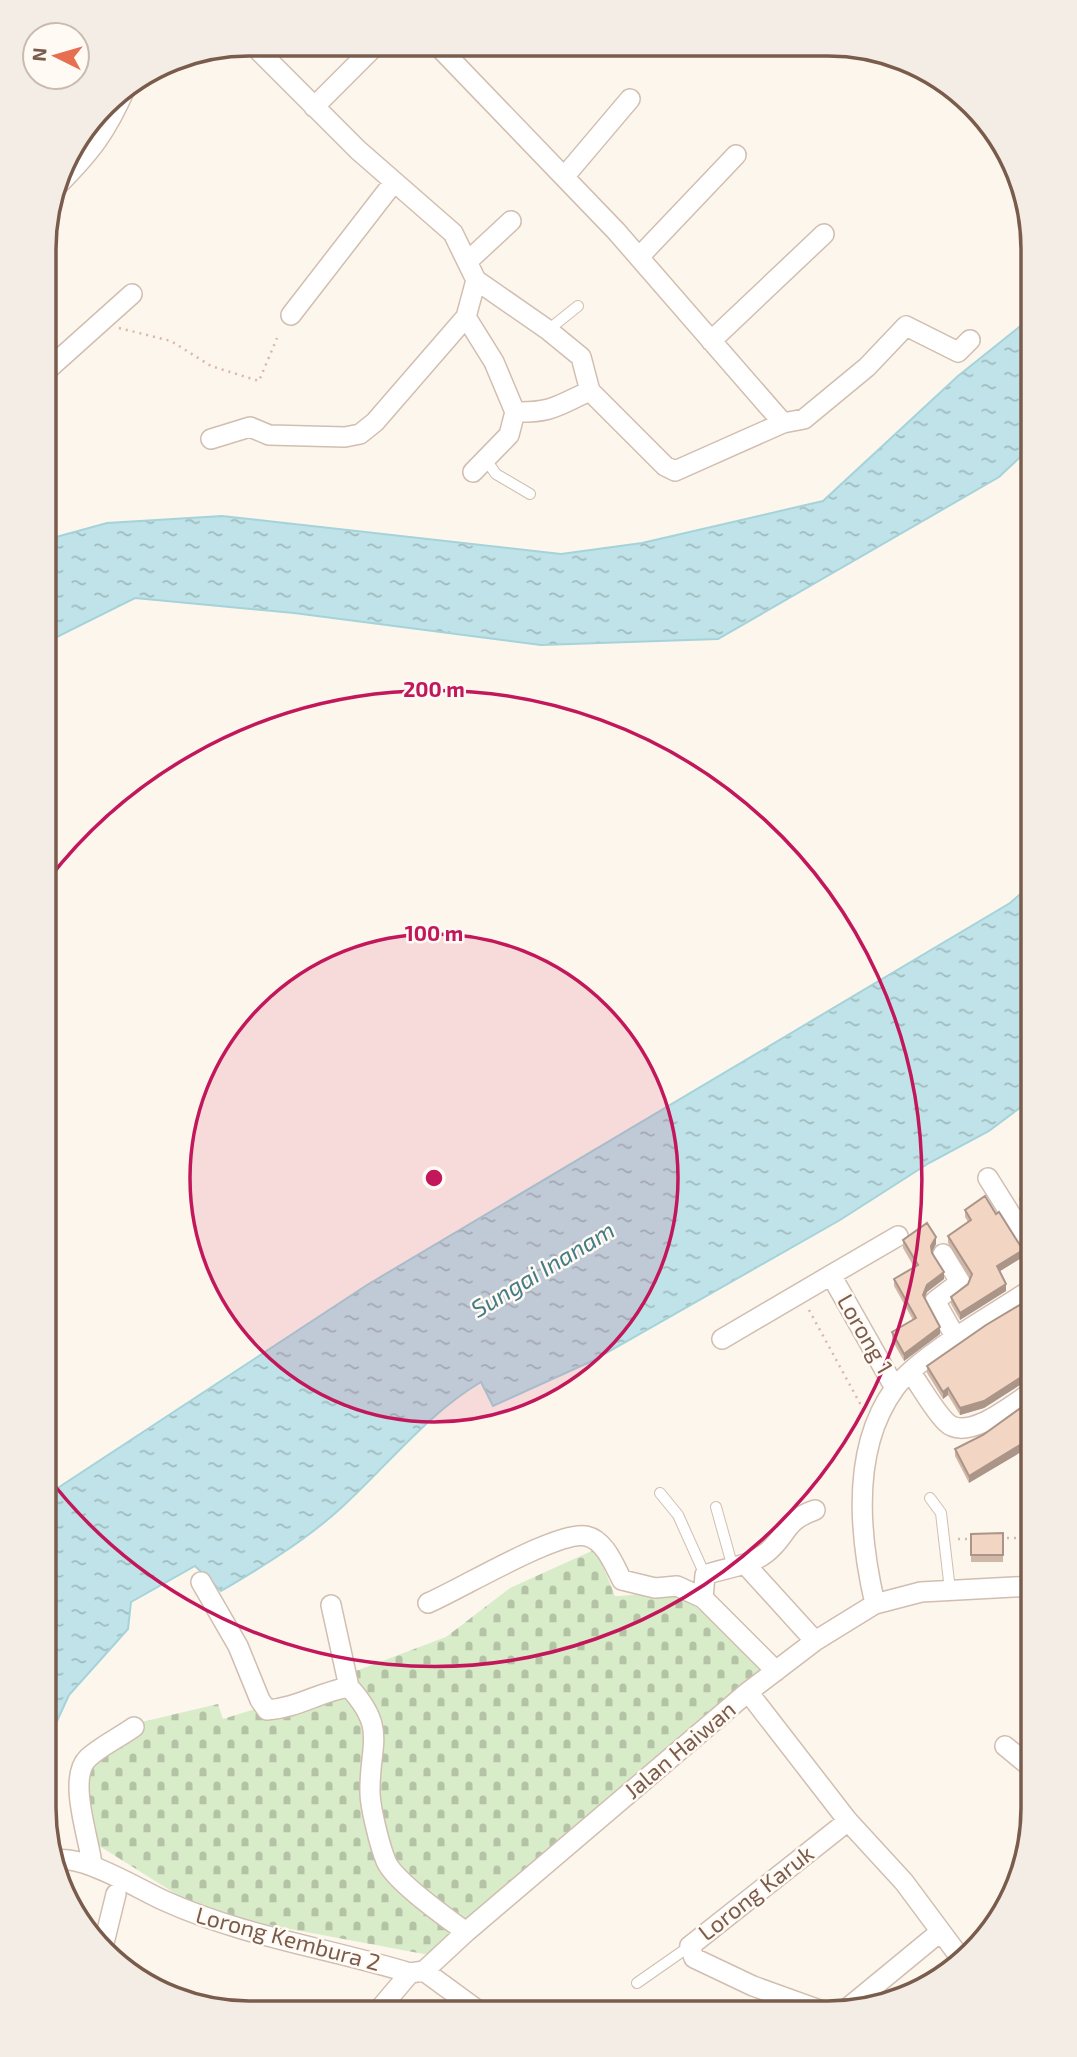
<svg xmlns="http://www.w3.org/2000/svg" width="1077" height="2057" font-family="'Exo 2',sans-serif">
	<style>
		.cemetery { fill: url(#cemetery-stones) }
		.water { fill: url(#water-ripples); stroke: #a5d3da; stroke-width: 2 }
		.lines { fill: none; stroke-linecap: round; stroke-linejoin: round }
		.lane-casing { stroke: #d1beb0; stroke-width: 12 }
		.street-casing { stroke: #d1beb0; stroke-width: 22 }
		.path { stroke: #d9b8a5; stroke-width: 2.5; stroke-dasharray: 2 5; stroke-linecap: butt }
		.lane { stroke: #fff; stroke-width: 10 }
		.street { stroke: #fff; stroke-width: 19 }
		.wall { fill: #d1b7a8 }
		.shaded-wall { fill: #aa9588 }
		.building { fill: #f3d5c3; stroke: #aa9588; stroke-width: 2 }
		.ring { fill: none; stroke: #c2185b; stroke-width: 3.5 }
		.labels { text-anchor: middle; stroke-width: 5; stroke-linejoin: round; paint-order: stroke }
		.street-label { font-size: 23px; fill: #7a5c4d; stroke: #fffaf3 }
		.water-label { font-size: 24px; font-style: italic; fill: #437c86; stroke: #fffaf3 }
		.rim { fill: none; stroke: #7a5c4d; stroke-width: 3.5 }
		.centre { fill: #c2185b; stroke: #fffaf3; stroke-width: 3.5 }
		.ring-label { font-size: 21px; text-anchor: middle; font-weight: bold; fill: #c2185b; stroke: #fffaf3; stroke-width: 5; stroke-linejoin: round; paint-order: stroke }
	</style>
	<defs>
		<pattern id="cemetery-stones" width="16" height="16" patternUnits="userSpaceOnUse" patternTransform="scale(1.75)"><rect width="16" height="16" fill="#d8ecc9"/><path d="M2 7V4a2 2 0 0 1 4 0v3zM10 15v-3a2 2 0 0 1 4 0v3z" fill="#b4c2a5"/></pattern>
		<pattern id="water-ripples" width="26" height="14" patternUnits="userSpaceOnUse" patternTransform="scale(1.75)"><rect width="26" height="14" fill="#bfe3e8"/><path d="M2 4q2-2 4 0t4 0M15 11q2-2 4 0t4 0" fill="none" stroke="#a0bbbe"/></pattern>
	</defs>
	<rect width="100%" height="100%" fill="#fdf6ec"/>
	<path class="cemetery" d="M596 1549 615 1596C630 1596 661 1590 674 1594 698 1601 744 1656 772 1672L743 1684 429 1955 247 1921 195 1906 93 1842 84 1750 112 1729 218 1704 223 1719 255 1709 446 1637 510 1588Z"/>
	<path class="water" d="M1033 316V445L999 477 718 639 541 645 294 613 135 598 45 643V540L107 523 222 516 561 554 642 543 823 501 958 376Z
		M1033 883V1098L989 1131 929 1163 840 1220 592 1361 493 1406 481 1382C427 1414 387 1466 341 1508 306 1540 262 1567 221 1591L195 1566 131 1602 128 1629 69 1695 44 1749V1497L367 1285 1010 903Z"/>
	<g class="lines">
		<g class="lane-casing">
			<path id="lane" d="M548 330 578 306
				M486 460 496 474 530 494
				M660 1493 678 1515 705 1575
				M930 1498 941 1513 950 1590
				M716 1507 733 1568
				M637 1983 690 1946"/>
		</g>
		<g class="street-casing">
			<path id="street" d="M437 45 616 231 783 423 675 471 665 466 590 391
				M314 107 376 45
				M564 177 630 99
				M57 186C91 152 107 131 126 87
				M639 257 736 155
				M468 261 511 221
				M291 315 394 182
				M466 317 494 362 515 412C553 413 558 405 590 391L581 357 548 330 476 280
				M711 341 824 234
				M45 372 132 294
				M783 423 804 419 867 367 906 326 958 352 970 340
				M211 439 250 427 269 435 345 437 360 434 375 422 466 317 476 280 453 233 358 150 252 44
				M473 472 509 435 515 412
				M988 1178 1033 1250
				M943 1254 960 1282 935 1301 956 1338
				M722 1339 831 1275
				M911 1373C922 1388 933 1409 946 1422 967 1443 1013 1404 1033 1391
				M895 1388 831 1275 898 1236
				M746 1565 815 1641
				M201 1582 238 1646 260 1700 267 1710C298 1708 319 1692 349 1687 388 1730 369 1744 370 1792 370 1807 380 1847 386 1861 394 1881 447 1918 466 1932
				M703 1598 705 1575C727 1567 748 1567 766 1553 788 1536 783 1521 815 1510
				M428 1603C459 1590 558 1530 586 1536 605 1540 614 1565 622 1580L655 1588 677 1586 703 1598 776 1671
				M875 1604C859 1535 851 1448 895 1388 919 1355 997 1313 1033 1288
				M331 1605 349 1687
				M748 1692 848 1821 904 1882 962 1960
				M1005 1746 1033 1769
				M52 1861C78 1851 138 1889 165 1901 242 1936 328 1948 410 1973
				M92 1864C89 1838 67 1778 88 1758 101 1746 120 1737 134 1727
				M103 1947 116 1894
				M424 1971 480 2012
				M844 2011 940 1932
				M377 2012 410 1973 424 1971 466 1932 748 1692 815 1641 875 1604 921 1592 1033 1586
				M828 2013 753 1986 694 1958 690 1946 848 1821"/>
		</g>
		<path class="path" d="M119 328 171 341 211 366 259 381 277 338
			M809 1310 863 1409
			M1000 1538H1025L1026 1532
			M958 1539H972"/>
		<use href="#lane" class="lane"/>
		<use href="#street" class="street"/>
	</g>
	<path class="wall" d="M1033 1190V1228L1020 1206V1199Z
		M965 1210 1023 1257 1000 1271 1006 1291 960 1320 951 1304V1297L968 1284 970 1278 948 1243V1236L968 1222 965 1217Z
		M903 1240 936 1244 932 1251 944 1279 927 1292 925 1298 940 1334 904 1361 892 1340V1332L913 1320 894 1286V1279L914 1267 903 1248Z
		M1033 1297V1380L1026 1381 984 1408 960 1415 948 1395 943 1399 927 1373V1366Z
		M983 1435 969 1483 955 1456V1449Z
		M1003 1533V1562H971V1534Z"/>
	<path class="shaded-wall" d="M936 1237V1244L931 1254V1246Z
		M1023 1250V1257L997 1273V1266Z
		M944 1272V1279L927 1292 923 1302V1295L927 1285Z
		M1006 1284V1291L960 1320V1313Z
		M940 1327V1334L904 1361V1354Z
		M1026 1374V1381L984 1408 960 1415V1408Z
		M948 1388V1395L943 1399V1392Z
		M1033 1437V1445L969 1483V1476Z"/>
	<path class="building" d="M1033 1190V1221L1020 1199Z
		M985 1196 996 1214 999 1212 1023 1250 997 1266 1006 1284 960 1313 951 1297 968 1284 972 1274 948 1236 971 1220 965 1210Z
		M927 1223 936 1237 931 1246 932 1253 944 1272 927 1285 923 1295 940 1327 904 1354 892 1332 916 1318 894 1279 918 1265 903 1240Z
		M1033 1297V1373L1026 1374 984 1401 960 1408 948 1388 943 1392 927 1366 986 1325Z
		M1033 1399V1437L969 1476 955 1449 983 1435Z
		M1003 1533V1555H971V1534Z"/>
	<circle cx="434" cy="1178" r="244" fill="#c2185b" fill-opacity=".12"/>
	<g class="ring">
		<circle cx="434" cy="1178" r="244"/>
		<path d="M47 881A488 488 0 1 1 44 1472"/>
	</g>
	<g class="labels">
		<g class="street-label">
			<text transform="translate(865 1334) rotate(60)" y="8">Lorong 1</text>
			<text transform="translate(680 1750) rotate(-40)" y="8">Jalan Haiwan</text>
			<text transform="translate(756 1893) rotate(-38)" y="8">Lorong Karuk</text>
			<text transform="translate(288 1939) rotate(15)" y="8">Lorong Kembura 2</text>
		</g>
		<g class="water-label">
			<text transform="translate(543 1270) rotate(-31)" y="8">Sungai Inanam</text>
		</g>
	</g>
	<path d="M0 0H1077V2057H0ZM249 56H828A193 193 0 0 1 1021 249V1808A193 193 0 0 1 828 2001H249A193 193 0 0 1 56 1808V249A193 193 0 0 1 249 56Z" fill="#f4ede6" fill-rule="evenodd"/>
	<path class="rim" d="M249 56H828A193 193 0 0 1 1021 249V1808A193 193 0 0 1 828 2001H249A193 193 0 0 1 56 1808V249A193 193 0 0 1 249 56Z"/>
	<circle cx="434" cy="1178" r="10" class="centre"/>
	<g class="ring-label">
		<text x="434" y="697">200 m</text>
		<text x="434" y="941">100 m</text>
	</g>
	<g transform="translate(56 56) rotate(275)"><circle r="33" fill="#fffaf3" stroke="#cabbb1" stroke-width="2"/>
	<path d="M0-5L12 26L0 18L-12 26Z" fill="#e76f51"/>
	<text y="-10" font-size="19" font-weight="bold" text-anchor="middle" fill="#7a5c4d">N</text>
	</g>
</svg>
